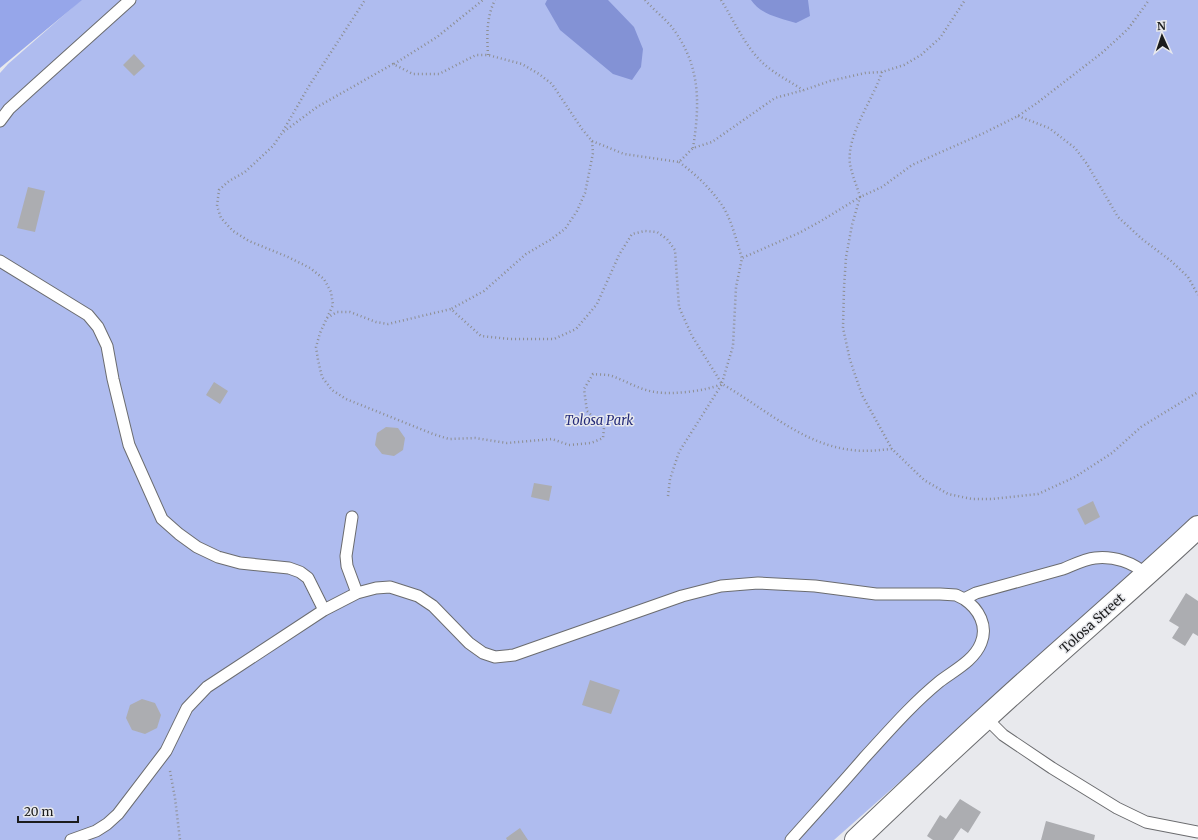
<svg xmlns="http://www.w3.org/2000/svg" width="1198" height="840" font-family="Merriweather,serif">
	<style>
		.green { fill: #afbcef }
		.forest { fill: #96a6ea }
		.water { fill: #8392d5 }
		.building { fill: #acadb1 }
		.lines { fill: none; stroke-linecap: round; stroke-linejoin: round }
		.service-casing { stroke: #6b6c6f; stroke-width: 13 }
		.minor-casing { stroke: #6b6c6f; stroke-width: 24 }
		.path { stroke: #8d8e91; stroke-width: 2.5; stroke-dasharray: 1 3; stroke-linecap: butt }
		.service { stroke: #fff; stroke-width: 11 }
		.minor { stroke: #fff; stroke-width: 22 }
		.labels { text-anchor: middle; stroke-width: 3; stroke-linejoin: round; paint-order: stroke }
		.park-label { font-size: 13px; font-style: italic; fill: #252c7a; stroke: #e8e9ed }
		.street-label { font-size: 13px; fill: #1b1c1d; stroke: #e8e9ed }
	</style>
	<rect width="100%" height="100%" fill="#e8e9ed"/>
	<path class="green" d="M81 0H1198V515L1140 569 834 840H0V73L8 64Z"/>
	<path class="forest" d="M0 0H82L0 68Z"/>
	<path class="water" d="M547 0H608L634 27 643 49 641 67 632 80 613 74 560 30 545 4Z
		M751 0H808L810 16 796 23C780 18 761 15 751 0Z"/>
	<path class="building" d="M134 54 145 66 134 76 123 65Z
		M28 187 45 191 35 232 17 228Z
		M214 382 228 391 220 404 206 395Z
		M386 427 398 428 405 438 403 450 394 456 382 454 375 445 377 433Z
		M534 483 552 486 549 501 531 497Z
		M1093 501 1100 517 1085 525 1077 509Z
		M1186 593 1198 601V636L1193 633 1185 646 1172 638 1179 627 1169 621Z
		M590 680 620 690 611 714 582 705Z
		M142 699 155 703 161 715 157 728 145 734 132 730 126 718 130 705Z
		M960 799 981 812 968 833 961 828 953 840H933L927 836 940 815 946 819Z
		M1046 821 1095 835 1094 840H1041Z
		M520 828 528 840H507L506 838Z"/>
	<g class="lines">
		<g class="service-casing">
			<path id="service" d="M0 121 9 109 31 89 130 0
				M0 261 88 315 98 327 107 346 113 379 129 445 162 519 179 534 197 547 218 557 240 563 289 568 300 572 308 578 324 610 357 593 376 588 390 587 418 596 433 606 469 643 483 653 495 657 514 655 682 596 721 586 758 583 815 586 876 594H940L956 595 964 599 976 593C1005 585 1034 577 1063 569 1073 565 1085 559 1095 558 1114 556 1133 562 1147 575
				M352 517 346 556 347 566 357 593
				M986 718 1003 735 1052 768 1117 808 1146 822 1198 832
				M71 840 96 831 107 824 118 814 166 751 187 708 207 687 324 610
				M791 840C815 813 840 786 864 758 888 732 911 705 939 682 953 671 974 661 981 643 988 626 979 609 964 599"/>
		</g>
		<g class="minor-casing">
			<path id="minor" d="M856 840C899 799 942 758 986 718 1056 653 1129 592 1198 527"/>
		</g>
		<path class="path" d="M645 0C653 9 663 17 671 26 701 65 700 103 693 148
			M721 0C735 22 745 47 764 64 775 74 791 82 803 90
			M488 55C487 36 486 18 495 0
			M394 64 437 37 483 0
			M882 72C873 100 846 135 850 164 852 175 857 186 860 197L882 187 912 165 984 133 1018 116 1037 103 1103 52 1128 29 1149 0
			M1018 116 1049 128 1075 148 1087 164 1118 217 1142 239 1171 261 1188 277 1198 295
			M283 131 309 86 365 0
			M592 141 624 154 679 162 693 148 712 142 775 98 804 90 830 81 865 73 882 72 904 65 921 55 940 38 965 0
			M679 162C694 173 708 186 719 201 731 216 736 240 742 258
			M327 318 337 312H350L376 322 388 324 451 309 481 336 510 339H554L576 329 597 304 619 255 632 234 645 231 657 232 667 239 675 250 679 307 692 336 722 384C706 391 672 395 655 392 640 390 626 381 612 376 606 374 599 375 593 374L584 389 587 411 604 428 603 438 591 443 569 445 552 439 507 443 475 438 449 439 433 434 346 399 332 390 322 377 318 360 316 347 320 333 333 305 331 292 324 279 310 268 288 257 249 241 233 231 221 218 217 206 219 190 229 181 245 172 273 146 282 133 317 107 393 64 413 74H439L476 55H488L522 64 539 74 552 84 582 129 592 141 593 153 585 193 577 211 565 229 550 240 526 254 484 291 451 309
			M722 383 733 346 736 287 742 258 799 233 821 221 860 197 852 225 846 257 844 288 843 328 850 360 862 395 892 449
			M668 496 670 479 679 452 722 384C763 407 803 445 852 450 865 452 879 450 892 449L924 480 948 494 972 499H992L1038 494 1075 477 1112 453 1141 427 1198 392
			M170 771 175 798 180 840"/>
		<use href="#service" class="service"/>
		<use href="#minor" class="minor"/>
	</g>
	<g class="labels">
		<g class="park-label">
			<text x="599" y="425">Tolosa Park</text>
		</g>
		<g class="street-label">
			<text transform="translate(1092 623) rotate(-42)" y="5">Tolosa Street</text>
		</g>
	</g>
	<g transform="translate(1162 36) rotate(357)" stroke="#e8e9ed" stroke-width="3" paint-order="stroke">
	<path d="M0-3L7 15L0 10L-7 15Z" fill="#1b1c1d"/>
	<text y="-6" font-size="11" font-weight="bold" text-anchor="middle" fill="#1b1c1d">N</text>
	</g>
	<path d="M18 816v6h60v-6" fill="none" stroke="#1b1c1d" stroke-width="2"/>
	<text x="24" y="816" font-size="12" fill="#1b1c1d" stroke="#e8e9ed" stroke-width="3" paint-order="stroke">20 m</text>
</svg>
